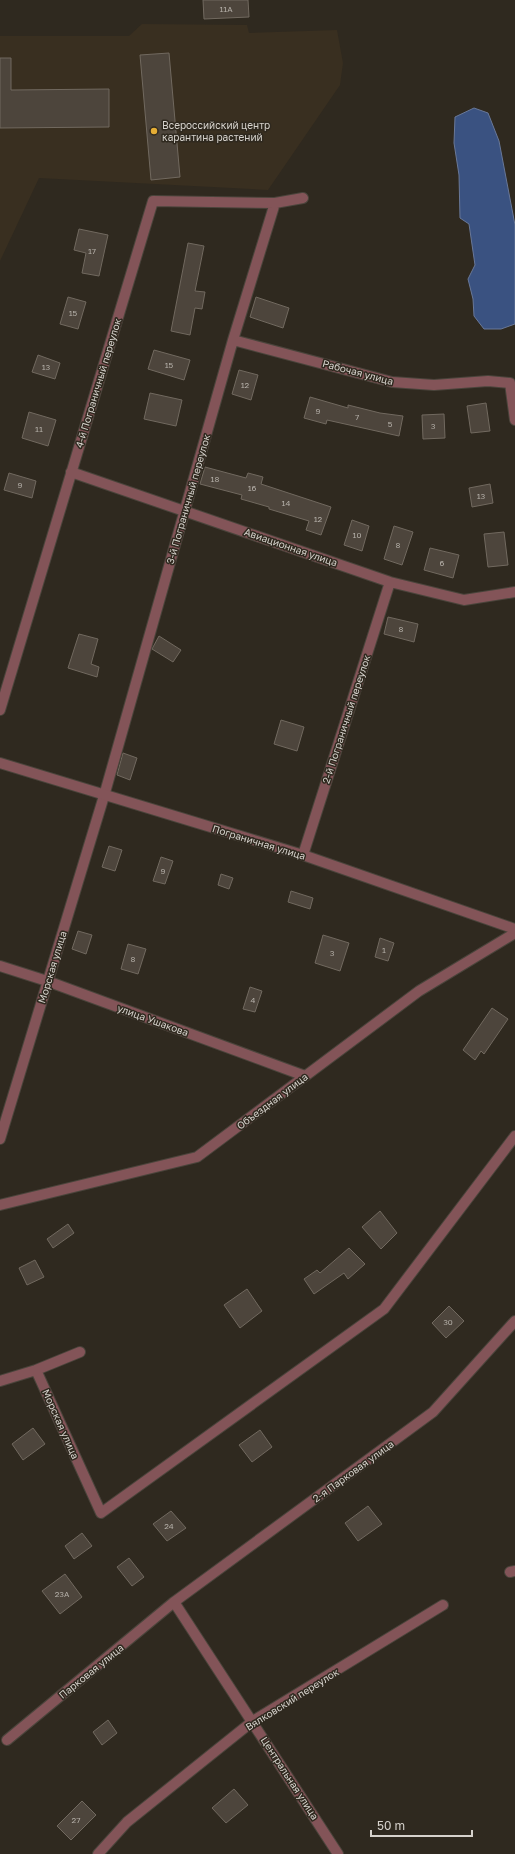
<svg xmlns="http://www.w3.org/2000/svg" width="515" height="1854" font-family="'Golos Text',sans-serif">
	<style>
		.built { fill: #392f20 }
		.water { fill: #3a5281; stroke: #697898 }
		.building { fill: #4d453c; stroke: #71695f }
		.lines { fill: none; stroke-linecap: round; stroke-linejoin: round }
		.minor-casing { stroke: #4a443b; stroke-width: 12 }
		.tertiary-casing { stroke: #4a443b; stroke-width: 12 }
		.minor { stroke: #835458; stroke-width: 10 }
		.tertiary { stroke: #835458; stroke-width: 10 }
		.poi-dot { fill: #e5ad35; stroke: #2f291f; stroke-width: 1.5 }
		.labels { text-anchor: middle; stroke-width: 3; stroke-linejoin: round; paint-order: stroke }
		.number-label { font-size: 8px; fill: #b4afa8 }
		.poi-label { font-size: 10px; fill: #d6d2cc; stroke: #2f291f; text-anchor: start }
		.street-label { font-size: 10px; fill: #d6d2cc; stroke: #2f291f }
	</style>
	<rect width="100%" height="100%" fill="#2f291f"/>
	<path class="built" d="M142 24 247 25 249 33 337 30 343 63 340 85 268 190 39 178 0 261V36H129Z"/>
	<path class="water" d="M474 108 488 113 499 141 515 225V324L501 329H484L474 316 473 299 468 279 475 265 469 224 460 218 459 175 454 143 455 117Z"/>
	<path class="building" d="M203 0H248L249 17 204 19Z
		M169 53 180 177 151 180 140 55Z
		M0 58H11V90L109 89V127L0 128Z
		M79 229 108 235 99 276 82 273 86 253 74 250Z
		M188 243 204 246 195 291 205 292 202 309 195 308 190 335 171 331Z
		M68 297 86 302 78 329 60 324Z
		M256 297 289 308 283 328 250 317Z
		M154 350 190 360 184 380 148 369Z
		M38 355 60 363 55 379 32 372Z
		M239 370 258 375 251 400 232 394Z
		M150 393 182 400 176 426 144 419Z
		M310 397 348 408V405L380 413 403 416 399 436 327 420 326 424 304 418Z
		M486 403 490 431 471 433 467 406Z
		M29 412 56 420 48 446 22 438Z
		M444 414 445 438 423 439 422 415Z
		M205 467 246 478 248 473 263 477 261 484 331 507 321 535 306 530 309 521 269 509V507L241 499 242 495 200 484Z
		M9 473 36 481 32 498 4 490Z
		M490 484 493 503 472 507 469 488Z
		M352 520 369 526 362 551 344 545Z
		M394 526 413 532 402 565 384 559Z
		M504 532 508 565 488 567 484 534Z
		M430 548 459 555 453 578 424 570Z
		M388 617 418 624 414 642 384 634Z
		M79 634 98 639 91 664 99 667 97 677 68 668Z
		M159 636 181 650 173 662 152 649Z
		M281 720 304 727 297 751 274 744Z
		M123 753 137 758 130 780 117 775Z
		M109 846 122 850 115 871 102 867Z
		M161 857 173 861 165 884 153 881Z
		M221 874 233 878 229 889 218 885Z
		M291 891 313 898 310 909 288 902Z
		M78 931 92 935 86 954 72 949Z
		M323 935 349 943 340 971 315 963Z
		M380 938 394 943 388 961 375 957Z
		M128 944 146 949 138 974 121 969Z
		M250 987 262 991 255 1012 243 1009Z
		M492 1008 508 1019 484 1054 481 1051 475 1060 463 1050Z
		M380 1211 397 1233 381 1249 362 1227Z
		M68 1224 74 1233 53 1248 47 1239Z
		M349 1248 365 1264 348 1279 344 1273 314 1294 304 1279 317 1270 320 1273Z
		M35 1260 44 1277 27 1285 19 1268Z
		M247 1289 262 1311 240 1328 224 1305Z
		M449 1306 464 1321 446 1338 432 1323Z
		M33 1428 45 1444 23 1460 12 1444Z
		M260 1430 272 1447 252 1462 239 1445Z
		M368 1506 382 1524 358 1541 345 1523Z
		M171 1511 186 1528 167 1541 153 1524Z
		M82 1533 92 1546 74 1559 65 1546Z
		M129 1558 144 1577 132 1586 117 1567Z
		M65 1574 82 1597 60 1614 42 1591Z
		M108 1720 117 1733 102 1745 93 1732Z
		M234 1789 248 1805 226 1823 212 1808Z
		M82 1801 96 1815 71 1840 57 1826Z"/>
	<g class="lines">
		<g class="minor-casing">
			<path id="minor" d="M233 340 392 382 434 385 488 381 510 383 515 420
				M71 472 390 582 464 600 515 592
				M0 710 153 201 275 203 303 198
				M303 855 390 582
				M0 966 47 981 305 1076
				M0 1139 104 796 233 340 275 203
				M0 1205 197 1157 419 991 515 933
				M36 1370 80 1352
				M0 1381 36 1370 101 1513 384 1309 515 1136
				M510 1572 515 1571
				M174 1602 338 1854
				M7 1740 174 1602 433 1412 515 1321
				M98 1854 127 1822 253 1721 443 1605"/>
		</g>
		<g class="tertiary-casing">
			<path id="tertiary" d="M0 763 303 855 515 929"/>
		</g>
		<use href="#minor" class="minor"/>
		<use href="#tertiary" class="tertiary"/>
	</g>
	<circle class="poi-dot" cx="154" cy="131" r="4"/>
	<g class="labels">
		<g class="number-label">
			<text x="226" y="12">11А</text>
			<text x="92" y="254">17</text>
			<text x="73" y="316">15</text>
			<text x="169" y="368">15</text>
			<text x="46" y="370">13</text>
			<text x="245" y="388">12</text>
			<text x="318" y="414">9</text>
			<text x="357" y="420">7</text>
			<text x="390" y="427">5</text>
			<text x="433" y="429">3</text>
			<text x="39" y="432">11</text>
			<text x="215" y="482">18</text>
			<text x="20" y="488">9</text>
			<text x="252" y="491">16</text>
			<text x="481" y="499">13</text>
			<text x="286" y="506">14</text>
			<text x="318" y="522">12</text>
			<text x="357" y="538">10</text>
			<text x="398" y="548">8</text>
			<text x="442" y="566">6</text>
			<text x="401" y="632">8</text>
			<text x="163" y="874">9</text>
			<text x="384" y="953">1</text>
			<text x="332" y="956">3</text>
			<text x="133" y="962">8</text>
			<text x="253" y="1003">4</text>
			<text x="448" y="1325">30</text>
			<text x="169" y="1529">24</text>
			<text x="62" y="1597">23А</text>
			<text x="76" y="1823">27</text>
		</g>
		<g class="poi-label">
			<text x="162" y="129">Всероссийский центр<tspan x="162" dy="12">карантина растений</tspan></text>
		</g>
		<g class="street-label">
			<text transform="translate(358 372) rotate(15)" y="4">Рабочая улица</text>
			<text transform="translate(98 383) rotate(-73)" y="4">4-й Пограничный переулок</text>
			<text transform="translate(188 499) rotate(-74)" y="4">3-й Пограничный переулок</text>
			<text transform="translate(291 547) rotate(19)" y="4">Авиационная улица</text>
			<text transform="translate(346 719) rotate(-72)" y="4">2-й Пограничный переулок</text>
			<text transform="translate(259 842) rotate(17)" y="4">Пограничная улица</text>
			<text transform="translate(52 967) rotate(-73)" y="4">Морская улица</text>
			<text transform="translate(153 1020) rotate(20)" y="4">улица Ушакова</text>
			<text transform="translate(272 1101) rotate(-37)" y="4">Объездная улица</text>
			<text transform="translate(61 1424) rotate(66)" y="4">Морская улица</text>
			<text transform="translate(353 1471) rotate(-36)" y="4">2-я Парковая улица</text>
			<text transform="translate(91 1671) rotate(-39)" y="4">Парковая улица</text>
			<text transform="translate(292 1699) rotate(-32)" y="4">Вялковский переулок</text>
			<text transform="translate(290 1778) rotate(57)" y="4">Центральная улица</text>
		</g>
	</g>
	<path d="M371 1830v6h101v-6" fill="none" stroke="#d6d2cc" stroke-width="2"/>
	<text x="377" y="1830" font-size="12" fill="#d6d2cc" stroke="#2f291f" stroke-width="3" paint-order="stroke">50 m</text>
</svg>
